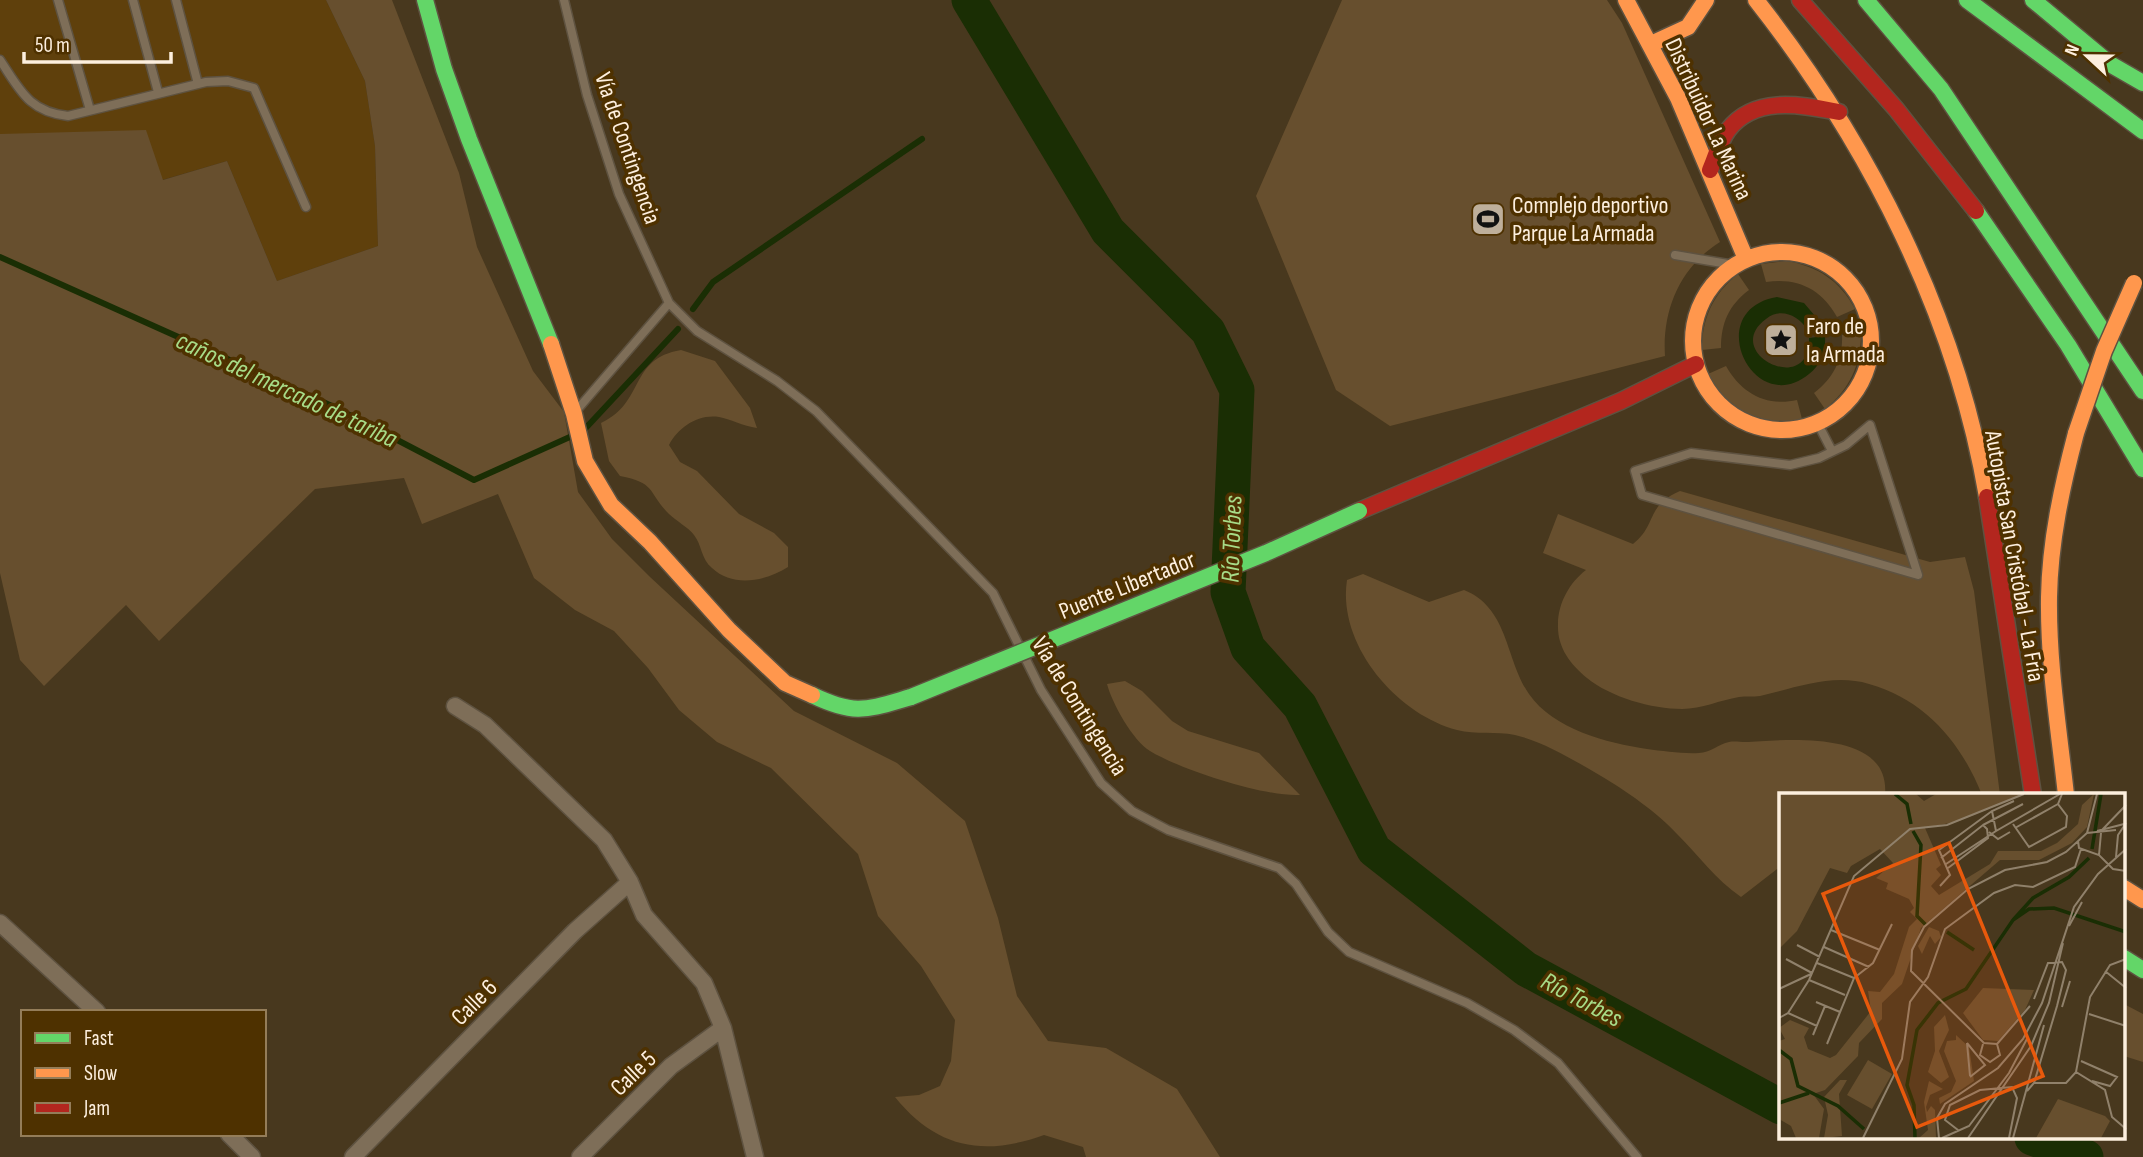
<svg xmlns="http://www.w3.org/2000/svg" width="2143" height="1157" font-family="'Sofia Sans Condensed',sans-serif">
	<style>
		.built { fill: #5f400c }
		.green { fill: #674f2e }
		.water { fill: #1a2e04 }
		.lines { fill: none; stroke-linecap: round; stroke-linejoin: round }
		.stream { stroke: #1a2e04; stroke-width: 6 }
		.river { stroke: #1a2e04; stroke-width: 35 }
		.lane-casing { stroke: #5e5240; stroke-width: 11 }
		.street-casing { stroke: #5e5240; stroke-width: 19 }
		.fast-casing { stroke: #5e5240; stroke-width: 19 }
		.slow-casing { stroke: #5e5240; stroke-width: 19 }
		.jam-casing { stroke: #5e5240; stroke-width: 19 }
		.lane { stroke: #7e6e58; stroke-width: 8 }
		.street { stroke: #7e6e58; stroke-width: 16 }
		.fast { stroke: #63d668; stroke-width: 16 }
		.slow { stroke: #ff974d; stroke-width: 16 }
		.jam { stroke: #b3261e; stroke-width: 16 }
		.fast-bridge-casing { stroke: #5e5240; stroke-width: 19; stroke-linecap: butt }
		.slow-bridge-casing { stroke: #5e5240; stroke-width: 19; stroke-linecap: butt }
		.fast-bridge { stroke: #63d668; stroke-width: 16 }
		.slow-bridge { stroke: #ff974d; stroke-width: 16 }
		.labels { text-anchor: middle; stroke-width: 7; stroke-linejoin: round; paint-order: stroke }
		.street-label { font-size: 24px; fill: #fdefde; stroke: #4e3100 }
		.poi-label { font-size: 24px; fill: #fdefde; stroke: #4e3100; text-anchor: start }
		.water-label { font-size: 26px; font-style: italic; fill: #a7db87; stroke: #4e3100 }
		.inset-river { fill: none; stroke: #1a2e04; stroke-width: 3.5 }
		.inset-road { fill: none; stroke: #90816b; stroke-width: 2 }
		.view { fill: #e8590c; fill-opacity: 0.15; stroke: #e8590c; stroke-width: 3.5 }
		.inset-edge { fill: none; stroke: #fdefde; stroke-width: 3.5 }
	</style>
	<rect width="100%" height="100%" fill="#48381e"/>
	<path class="built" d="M0 0H326L365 81 375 146 378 246 277 281 227 161 162 180 0 135Z"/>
	<path class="green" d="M326 0H392L459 173 477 247 533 371 564 412 578 492 612 539 649 576 794 711 897 763 965 821 998 918 1017 996 1048 1041 1106 1048 1177 1089 1220 1157H1086L1083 1147 1044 1135C983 1157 936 1148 895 1097L919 1095 940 1086 951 1061 955 1020 921 966 878 916 858 854 771 768 717 742 679 710 648 668 614 631 575 610 534 578 498 494 422 524 404 478 315 489 159 641 126 605 44 686 20 660 0 573V134L146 130 163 180 227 161 277 281 378 246 375 146 365 81Z
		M1342 0H1607L1622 23 1720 242C1680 267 1662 310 1665 356L1390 426 1336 390 1256 196Z
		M1786 261C1818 266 1840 281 1855 309L1837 317C1822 289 1797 277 1766 282L1761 264Z
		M1738 274 1749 290C1729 305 1721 323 1721 348L1702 350C1702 318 1713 294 1738 274Z
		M1861 333C1861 365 1850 389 1825 409L1814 393C1834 378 1843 359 1842 335Z
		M681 350 715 361 750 408 757 428C743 426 730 419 719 417 697 414 678 428 669 445L680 462 697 471 739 514 774 533 788 547V567C766 581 733 588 712 568 701 559 702 545 694 535 688 527 676 521 669 514 647 492 657 483 620 476L609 461 601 423C646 402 628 359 681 350Z
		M1726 366C1741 393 1766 407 1797 400L1802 419C1761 427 1728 410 1708 374Z
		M1680 491 1930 562 1965 557 1974 591 2000 795H1982C1961 742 1925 700 1869 684 1832 673 1796 688 1760 696 1753 697 1746 696 1739 697 1720 700 1702 709 1682 709 1652 709 1610 697 1587 678 1570 664 1557 647 1558 624 1558 603 1570 582 1586 570L1543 553 1558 514 1633 544C1658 524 1645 506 1680 491Z
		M1363 574 1429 602 1464 590C1509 608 1505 659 1529 694 1553 729 1607 743 1647 749 1663 751 1683 754 1699 753 1710 753 1719 744 1729 742 1734 741 1740 742 1745 742 1784 740 1891 728 1885 795H1781V866L1741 897C1715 879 1699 856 1677 834 1658 813 1625 790 1601 776 1575 761 1545 742 1515 735 1496 731 1476 735 1457 730 1396 714 1337 644 1347 580Z
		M1125 681 1142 691 1172 721 1188 731 1259 753 1300 795C1265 797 1181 770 1150 751 1133 741 1112 703 1107 684Z
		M2124 1004 2143 1014V1062L2124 1056Z"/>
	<path class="water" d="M1777 297 1804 303 1821 323 1807 329C1798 315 1780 307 1766 319 1720 353 1811 398 1809 338L1825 336C1826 351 1821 365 1809 374 1753 420 1701 310 1777 297Z"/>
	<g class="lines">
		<path class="stream" d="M0 257 332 406 474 480 572 436
			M693 309 713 282 922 139
			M583 431 678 329"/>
		<path class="river" d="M969 0 1108 231 1208 331 1237 390 1228 592 1248 648 1300 706 1374 850 1526 969 1781 1107
			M2032 1138 2086 1157"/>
		<g class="lane-casing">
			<path id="lane" d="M58 0 90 110
				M133 0 158 92
				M176 0 198 84
				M564 0 587 95 619 194 669 303 697 331 777 381 816 411 993 593 1041 690 1101 783 1132 811 1168 830 1279 868 1296 884 1328 932 1349 952 1467 1003 1514 1030 1558 1063 1637 1157
				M0 60C20 90 29 112 68 116L206 82 228 81 254 88 306 207
				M1675 255 1734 265
				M576 411 669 303
				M1817 422 1832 451
				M1870 425 1918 575 1642 495 1635 471 1691 453 1790 465 1819 458 1846 445Z"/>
		</g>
		<g class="street-casing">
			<path id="street" d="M455 706 485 725 604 840 630 882 644 915 704 983 723 1028 755 1157
				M0 923 97 1012
				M229 1134 252 1157
				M353 1157 575 931 630 882
				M580 1157 671 1066 723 1028"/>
		</g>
		<g class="fast-casing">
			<path id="fast" d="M425 0 444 69 469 139 551 344
				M1866 0 1941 89 2143 391
				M1967 0 2143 131
				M2033 0 2110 64 2143 83
				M1976 211 2068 345 2143 469
				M812 695C856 716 866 710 911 697
				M2124 958 2143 970"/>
		</g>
		<g class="slow-casing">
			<path id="slow" d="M1626 0 1678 98 1746 259
				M1756 0C1869 144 1956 315 1987 497
				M1651 44 1688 27 1706 0
				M1693 341a89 89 0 1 1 178 0a89 89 0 1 1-178 0Z
				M551 344 574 414 585 461 611 505 650 542 729 630 785 683 812 695
				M2066 795C2059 730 2048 663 2049 597 2050 541 2062 486 2076 433
				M2124 888 2143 900"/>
		</g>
		<g class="jam-casing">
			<path id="jam" d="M1800 0 1896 109 1976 211
				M1710 170C1716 157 1719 142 1728 130 1755 95 1801 105 1839 112
				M1987 497 2033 795
				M1359 511 1621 401 1696 364"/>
		</g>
		<use href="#lane" class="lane"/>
		<use href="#street" class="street"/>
		<use href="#fast" class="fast"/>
		<use href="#slow" class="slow"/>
		<use href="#jam" class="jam"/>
		<g class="fast-bridge-casing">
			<path id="fast-bridge" d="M911 697 1266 553 1359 511"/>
		</g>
		<g class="slow-bridge-casing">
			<path id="slow-bridge" d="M2076 433 2104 351 2134 283"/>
		</g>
		<use href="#fast-bridge" class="fast-bridge"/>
		<use href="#slow-bridge" class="slow-bridge"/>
	</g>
	<defs>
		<g id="stadium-square" transform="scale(1.75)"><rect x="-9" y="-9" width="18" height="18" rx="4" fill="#beaf9b" stroke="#4e3100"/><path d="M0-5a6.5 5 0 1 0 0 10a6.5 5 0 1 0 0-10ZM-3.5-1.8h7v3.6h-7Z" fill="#111"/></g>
		<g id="sight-square" transform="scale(1.75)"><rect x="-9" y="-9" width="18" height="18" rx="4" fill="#beaf9b" stroke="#4e3100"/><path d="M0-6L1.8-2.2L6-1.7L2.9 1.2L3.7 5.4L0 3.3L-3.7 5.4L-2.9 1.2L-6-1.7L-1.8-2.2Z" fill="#111"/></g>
	</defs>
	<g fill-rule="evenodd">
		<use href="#stadium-square" x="1488" y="219"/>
		<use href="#sight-square" x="1781" y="340"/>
	</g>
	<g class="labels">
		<g class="street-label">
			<text transform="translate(1709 119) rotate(65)" y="8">Distribuidor La Marina</text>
			<text transform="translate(628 148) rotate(71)" y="8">Vía de Contingencia</text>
			<text transform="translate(2015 556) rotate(80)" y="8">Autopista San Cristóbal - La Fría</text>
			<text transform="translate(1127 585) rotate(-22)" y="8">Puente Libertador</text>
			<text transform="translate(1080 706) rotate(58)" y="8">Vía de Contingencia</text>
			<text transform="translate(474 1002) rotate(-45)" y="8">Calle 6</text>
			<text transform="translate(633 1073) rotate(-44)" y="8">Calle 5</text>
		</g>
		<g class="poi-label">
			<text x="1512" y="213">Complejo deportivo<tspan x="1512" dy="28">Parque La Armada</tspan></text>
			<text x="1806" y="334">Faro de<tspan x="1806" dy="28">la Armada</tspan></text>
		</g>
		<g class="water-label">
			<text transform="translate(287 389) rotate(25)" y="9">caños del mercado de tariba</text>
			<text transform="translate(1231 539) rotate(-88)" y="9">Río Torbes</text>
			<text transform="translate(1582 999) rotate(28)" y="9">Río Torbes</text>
		</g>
	</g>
	<g transform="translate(1779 793)">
		<rect width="346" height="346" fill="#48381e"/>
		<path d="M0 1H137L145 8 157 1H246L180 28 146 35 162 72 157 76 162 82 152 93 160 102 211 71 219 58H262L278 50 299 31 303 12 315 1 308 34 293 50 260 67H221L142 135 123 191 103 210V226L80 250 79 263 46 297 34 301 45 316 40 345H17L12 333 0 326V248L6 246 0 235 11 227 30 235 25 244 29 256 51 265 57 262 92 218 89 198 101 199 115 181 130 134 138 126 131 119 135 115 130 106 107 96 109 90 97 85 114 70 101 56 72 73 68 80 51 75 18 138 0 156ZM150 134 160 138 162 144 156 151 151 143 143 161 139 153ZM204 195 255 197 246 217 219 248 204 247 184 220ZM166 222 170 237 160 258 170 284 162 290 149 279 156 258 155 234ZM177 242 190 254 195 288 161 311 160 305 172 299 177 288 165 258 168 248 177 247ZM89 267 113 281 93 316 68 302ZM61 287H68L60 301 63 343 45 345 49 322 45 304ZM150 288 164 296 151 302 147 314 148 319 152 313 156 317 157 345H140L149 337 145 309ZM279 306 326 323 331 328 322 345H257Z" fill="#674f2e"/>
		<path class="inset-river" d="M116 1 128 11 132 31M134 38 142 52 138 123 147 132M313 56 322 1M234 127 254 105 290 84 310 65M168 139 195 157M0 257 12 266 19 293 59 313 85 336M0 310 30 300M136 345 135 312 128 292 138 237 159 210 187 196 234 127 250 116 275 115 347 139"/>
		<path class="inset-road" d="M235 8 213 18 217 38 281 1M234 31 250 54 287 34 288 23 279 11 283 1M204 32 244 11M236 35 279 11M323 37 347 12M318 38 345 31M210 39 219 46 231 39M308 40 337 37M299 48 300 55 320 62 334 76 347 78M320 62 322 40M337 64 339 42 347 30M162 65 204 32 208 36 209 45 169 75M167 71 217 38M161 93 171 82 160 57 213 18M290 133 303 109M52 137 101 157M18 152 41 164M45 154 90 174M7 166 33 180M38 170 75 185M326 178 347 195M30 187 66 202M0 196 32 181M37 209 61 219M283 214 291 188M9 220 38 233M310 221 347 233M0 225 9 220 30 187 75 83 131 36 168 32 245 1M34 242 46 213M188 250 206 272 191 284M188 250 191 283M48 251 75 185 94 170 113 131M204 251 201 262 211 269 221 262 218 251M218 251 205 250 132 178 133 157 145 134 189 96 226 77 268 69 287 59 308 40 318 1M218 251 251 213M302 268 338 284 331 293 313 288M297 279 311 204 331 172 347 166M255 290H287L297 279 326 297 333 324 347 336M247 298 265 232M248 298 255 290 278 213 287 177 283 169 269 170 255 206M179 337 166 327 171 312 201 297 233 294 238 305 230 345M84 345 123 266 131 209 149 184 166 136 215 100 236 92 254 94 296 74 302 56M160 345 158 325 166 311 219 275 244 246 263 210 295 114 319 81 347 56M163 345 190 333 230 280 249 244M189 345 252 253 270 210 284 150M234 345 247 298"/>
		<path class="view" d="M170 50 264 283 138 334 44 101Z"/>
		<rect width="346" height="346" class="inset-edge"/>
	</g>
	<rect x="21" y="1010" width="245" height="126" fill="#4e3100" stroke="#947d59" stroke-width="2"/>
	<rect x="35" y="1033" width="35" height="10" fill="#63d668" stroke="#947d59" stroke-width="2"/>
	<text x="84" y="1045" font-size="21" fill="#fdefde">Fast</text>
	<rect x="35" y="1068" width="35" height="10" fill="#ff974d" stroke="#947d59" stroke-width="2"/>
	<text x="84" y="1080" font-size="21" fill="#fdefde">Slow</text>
	<rect x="35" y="1103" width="35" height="10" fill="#b3261e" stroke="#947d59" stroke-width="2"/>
	<text x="84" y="1115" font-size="21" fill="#fdefde">Jam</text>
	<g transform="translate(2087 56) rotate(292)" stroke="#4e3100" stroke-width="5" paint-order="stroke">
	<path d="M0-5L12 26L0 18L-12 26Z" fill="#fdefde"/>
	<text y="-10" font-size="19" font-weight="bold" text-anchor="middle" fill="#fdefde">N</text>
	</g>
	<path d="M24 52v10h147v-10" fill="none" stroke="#fdefde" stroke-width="3.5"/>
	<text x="35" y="52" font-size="21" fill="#fdefde" stroke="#4e3100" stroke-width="5" paint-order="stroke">50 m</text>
</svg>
